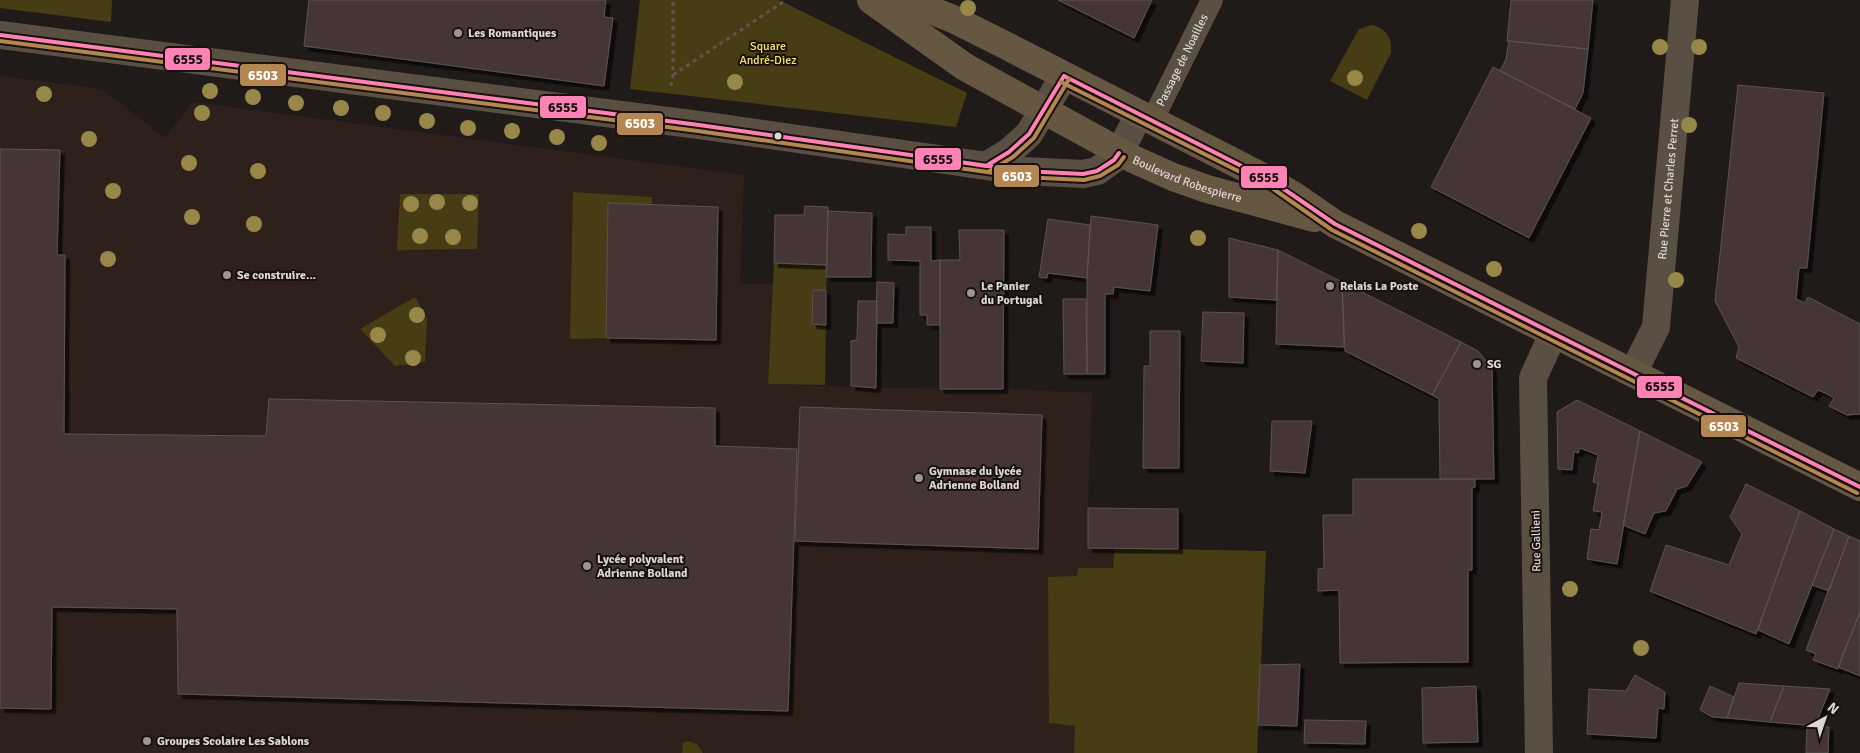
<svg xmlns="http://www.w3.org/2000/svg" width="1860" height="753" font-family="Signika,sans-serif">
	<style>
		.built { fill: #2e211b }
		.green { fill: #463d14 }
		.building { fill: #453534; stroke: #595453; filter: url(#shadow) }
		.lines { fill: none; stroke-linecap: round; stroke-linejoin: round }
		.path { stroke: #5e564e; stroke-width: 3; stroke-dasharray: 4 4; stroke-linecap: butt }
		.service { stroke: #5a4f43; stroke-width: 22 }
		.minor { stroke: #5a4f43; stroke-width: 28 }
		.tertiary { stroke: #5a4f43; stroke-width: 28 }
		.primary { stroke: #665742; stroke-width: 28 }
		.bus-1-casing { stroke: #19110d; stroke-width: 8 }
		.bus-2-casing { stroke: #19110d; stroke-width: 8 }
		.bus-1 { stroke: #ff82b4; stroke-width: 4 }
		.bus-2 { stroke: #b48652; stroke-width: 4 }
		.tree { fill: #978748 }
		.poi-dot { fill: #9b9593; stroke: #19110d; stroke-width: 2 }
		.bus-dot { fill: #ddd7d4; stroke: #19110d; stroke-width: 2 }
		.labels { text-anchor: middle; stroke-width: 4; stroke-linejoin: round; paint-order: stroke }
		.poi-label { font-size: 12px; font-weight: bold; fill: #ddd7d4; stroke: #19110d; text-anchor: start }
		.park-label { font-size: 12px; fill: #f9e06f; stroke: #19110d }
		.street-label { font-size: 12px; fill: #ddd7d4; stroke: #19110d }
		.line-badge { stroke: #19110d; stroke-width: 2 }
		.badge-label { font-size: 14px; text-anchor: middle; font-weight: bold; fill: #fff }
		.pale-badge-label { font-size: 14px; text-anchor: middle; font-weight: bold; fill: #111 }
	</style>
	<defs>
		<filter id="shadow"><feDropShadow dx="4.5" dy="4.5" stdDeviation="0" flood-color="#0009"/></filter>
	</defs>
	<rect width="100%" height="100%" fill="#201b19"/>
	<path class="built" d="M0 76 102 89 165 138 193 102 744 175 740 284H774L768 384 876 388 1003 389 1092 393 1088 508V548L1266 551 1257 753H0Z"/>
	<path class="green" d="M0 0H112L111 22 0 8Z
		M640 0H779L967 93 956 127 630 89Z
		M1371 25C1387 28 1392 38 1391 53L1367 100 1330 81 1359 29Z
		M573 192 652 197V205L608 203 606 338 570 339Z
		M400 194H479L477 249 397 250Z
		M774 263 827 265 826 290H813L812 324 826 325 825 385 768 384Z
		M415 297 427 319 425 362 395 366 360 329Z
		M1115 548 1266 551 1257 753H1074L1075 726 1049 723 1048 577 1077 576 1078 568H1113Z
		M688 741 697 744 703 753H682L683 743Z"/>
	<path class="building" d="M309 0H606L604 17 613 18 604 86 304 46Z
		M1058 0H1152L1134 38Z
		M1511 0H1593L1588 49 1507 41Z
		M1509 41 1588 49 1583 93 1575 109 1500 71 1506 59Z
		M1493 67 1591 118 1529 238 1431 187Z
		M1738 85 1824 93 1807 268H1799L1796 299 1805 303 1808 297 1860 324V414L1847 415 1829 406 1834 398 1825 393 1818 390 1813 397 1736 358 1739 347 1715 301Z
		M0 149 60 150 57 255H65L64 434 266 436 269 399 715 408V446L797 449 788 711 178 694 177 609 52 607 51 709 0 708Z
		M608 203 718 207 716 340 606 338Z
		M805 206 828 207 827 265 774 263 775 215H804Z
		M828 211 872 213 871 277H826Z
		M1091 216 1158 225 1150 291 1114 287 1113 294H1105V374H1087V278Z
		M1048 219 1090 225 1087 278 1048 273 1047 278 1039 277Z
		M906 227H931V261L940 260V325H927V315H920V261L888 260V234L906 235Z
		M959 230H1004L1003 389H940V260H960Z
		M1229 238 1278 250 1276 300 1229 297Z
		M1278 250 1342 282 1344 347 1276 344Z
		M877 282 894 283 893 323H876Z
		M1342 282 1461 342 1432 395 1345 351Z
		M813 290H826V325L812 324Z
		M1063 299H1086L1087 374H1064Z
		M858 301H877L876 388 851 386V341L857 340Z
		M1203 312 1244 313 1243 363 1201 361Z
		M1150 331H1180L1179 468H1143L1144 366H1150Z
		M1461 342 1478 351 1492 368 1494 479H1440L1439 399 1432 395Z
		M1577 400 1640 431 1617 564 1587 559 1591 529 1599 530 1602 512 1593 511 1598 483 1593 482 1598 455 1580 448 1578 453 1574 451 1572 470 1558 469 1557 412Z
		M800 407 1042 415 1038 549 795 541Z
		M1272 421H1312L1305 473 1270 471Z
		M1640 431 1702 462 1687 486 1677 489 1666 511 1654 513 1645 534 1623 525Z
		M1353 479H1475V487L1472 488V570H1468V662L1340 663 1339 590 1318 591V569L1324 568 1323 515H1353Z
		M1746 484 1800 511 1756 634 1650 591 1666 545 1729 565 1742 534 1730 517Z
		M1088 508 1178 509V549L1088 548Z
		M1800 511 1834 529 1789 644 1758 630Z
		M1834 529 1849 536 1829 591 1812 585Z
		M1849 536 1860 541V612L1838 669 1813 660 1816 654 1806 650Z
		M1860 612V676L1838 667Z
		M1300 664 1297 726 1258 725 1260 665Z
		M1635 675 1665 692 1664 709 1658 708 1656 738 1587 734 1589 689 1626 691Z
		M1739 683 1784 686 1770 722 1727 718Z
		M1476 686 1478 742 1423 743 1422 688Z
		M1710 686 1734 697 1727 718 1712 717 1700 710Z
		M1784 686 1830 689 1815 726 1770 722Z
		M1305 720 1366 721 1365 744 1304 743Z
		M1807 725 1829 727 1828 753H1806Z"/>
	<g class="lines">
		<path class="path" d="M673 75 786 0
			M671 86 673 75V0"/>
		<path class="service" id="s1" d="M1152 121 1212 0"/>
		<g class="minor">
			<path id="s2" d="M1633 373 1656 327 1685 0"/>
			<path d="M1539 753 1533 378 1553 334"/>
		</g>
		<path class="tertiary" d="M0 35 699 125 1023 171 1083 174 1097 171 1118 156 1139 114
			M986 166 1009 152 1029 134 1064 76"/>
		<g class="primary">
			<path id="s3" d="M871 0 965 67 1133 159 1173 177 1207 189 1314 218"/>
			<path d="M906 0 953 19 1003 44 1257 174 1293 195 1335 224 1860 487"/>
		</g>
		<g class="bus-1-casing">
			<path id="bus-1" d="M0 35 699 125 1023 171 1083 174 1097 171 1114 160 1119 153
				M1064 76 1275 183 1335 224 1860 487
				M960 162 986 166 1009 152 1029 134 1064 76"/>
		</g>
		<g class="bus-2-casing">
			<path id="bus-2" d="M0 41 698 131 1022 177 1084 180 1100 176 1118 165 1124 157
				M1061 82 1272 188 1332 230 1857 493
				M959 168 988 172 1013 157 1034 138 1069 79"/>
		</g>
		<use href="#bus-1" class="bus-1"/>
		<use href="#bus-2" class="bus-2"/>
	</g>
	<g class="tree">
		<circle cx="968" cy="8" r="8"/>
		<circle cx="1660" cy="47" r="8"/>
		<circle cx="1699" cy="47" r="8"/>
		<circle cx="1355" cy="78" r="8"/>
		<circle cx="735" cy="82" r="8"/>
		<circle cx="210" cy="91" r="8"/>
		<circle cx="44" cy="94" r="8"/>
		<circle cx="253" cy="97" r="8"/>
		<circle cx="296" cy="103" r="8"/>
		<circle cx="341" cy="108" r="8"/>
		<circle cx="202" cy="113" r="8"/>
		<circle cx="383" cy="113" r="8"/>
		<circle cx="427" cy="121" r="8"/>
		<circle cx="1689" cy="125" r="8"/>
		<circle cx="468" cy="128" r="8"/>
		<circle cx="512" cy="131" r="8"/>
		<circle cx="557" cy="137" r="8"/>
		<circle cx="89" cy="139" r="8"/>
		<circle cx="599" cy="143" r="8"/>
		<circle cx="189" cy="163" r="8"/>
		<circle cx="258" cy="171" r="8"/>
		<circle cx="113" cy="191" r="8"/>
		<circle cx="437" cy="202" r="8"/>
		<circle cx="470" cy="203" r="8"/>
		<circle cx="411" cy="204" r="8"/>
		<circle cx="192" cy="217" r="8"/>
		<circle cx="254" cy="224" r="8"/>
		<circle cx="1419" cy="231" r="8"/>
		<circle cx="420" cy="236" r="8"/>
		<circle cx="453" cy="237" r="8"/>
		<circle cx="1198" cy="238" r="8"/>
		<circle cx="108" cy="259" r="8"/>
		<circle cx="1494" cy="269" r="8"/>
		<circle cx="1676" cy="280" r="8"/>
		<circle cx="417" cy="315" r="8"/>
		<circle cx="378" cy="335" r="8"/>
		<circle cx="413" cy="358" r="8"/>
		<circle cx="1570" cy="589" r="8"/>
		<circle cx="1641" cy="648" r="8"/>
	</g>
	<g class="poi-dot">
		<circle cx="458" cy="33" r="5"/>
		<circle cx="227" cy="275" r="5"/>
		<circle cx="1330" cy="286" r="5"/>
		<circle cx="971" cy="293" r="5"/>
		<circle cx="1477" cy="364" r="5"/>
		<circle cx="919" cy="478" r="5"/>
		<circle cx="587" cy="566" r="5"/>
		<circle cx="147" cy="741" r="5"/>
	</g>
	<circle class="bus-dot" cx="778" cy="136" r="4.5"/>
	<g class="labels">
		<g class="poi-label">
			<text x="468" y="37">Les Romantiques</text>
			<text x="237" y="279">Se construire...</text>
			<text x="981" y="290">Le Panier<tspan x="981" dy="14">du Portugal</tspan></text>
			<text x="1340" y="290">Relais La Poste</text>
			<text x="1487" y="368">SG</text>
			<text x="929" y="475">Gymnase du lycée<tspan x="929" dy="14">Adrienne Bolland</tspan></text>
			<text x="597" y="563">Lycée polyvalent<tspan x="597" dy="14">Adrienne Bolland</tspan></text>
			<text x="157" y="745">Groupes Scolaire Les Sablons</text>
		</g>
		<g class="park-label">
			<text x="768" y="50">Square<tspan x="768" dy="14">André-Diez</tspan></text>
		</g>
		<g class="street-label">
			<text dy="4" stroke="none"><textPath href="#s1" startOffset="68">Passage de Noailles</textPath></text>
			<text dy="4" stroke="none"><textPath href="#s3" startOffset="365">Boulevard Robespierre</textPath></text>
			<text dy="4" stroke="none"><textPath href="#s2" startOffset="190">Rue Pierre et Charles Perret</textPath></text>
			<text transform="translate(1536 541) rotate(-91)" y="4">Rue Gallieni</text>
		</g>
	</g>
	<g class="line-badge">
		<rect x="164" y="47" width="47" height="24" rx="5" fill="#ff82b4"/>
		<rect x="239" y="63" width="48" height="24" rx="5" fill="#b48652"/>
		<rect x="539" y="95" width="48" height="24" rx="5" fill="#ff82b4"/>
		<rect x="616" y="112" width="48" height="24" rx="5" fill="#b48652"/>
		<rect x="914" y="147" width="48" height="24" rx="5" fill="#ff82b4"/>
		<rect x="993" y="164" width="47" height="24" rx="5" fill="#b48652"/>
		<rect x="1240" y="165" width="48" height="24" rx="5" fill="#ff82b4"/>
		<rect x="1636" y="375" width="47" height="24" rx="5" fill="#ff82b4"/>
		<rect x="1700" y="414" width="47" height="24" rx="5" fill="#b48652"/>
	</g>
	<g class="badge-label">
		<text x="263" y="80">6503</text>
		<text x="640" y="128">6503</text>
		<text x="1017" y="181">6503</text>
		<text x="1724" y="431">6503</text>
	</g>
	<g class="pale-badge-label">
		<text x="188" y="64">6555</text>
		<text x="563" y="112">6555</text>
		<text x="938" y="164">6555</text>
		<text x="1264" y="182">6555</text>
		<text x="1660" y="391">6555</text>
	</g>
	<g transform="translate(1825 718) rotate(40)" stroke="#19110d" stroke-width="4" paint-order="stroke">
	<path d="M0-4L9 19L0 12L-9 19Z" fill="#ddd7d4"/>
	<text y="-8" font-size="14" font-weight="bold" text-anchor="middle" fill="#ddd7d4">N</text>
	</g>
</svg>
